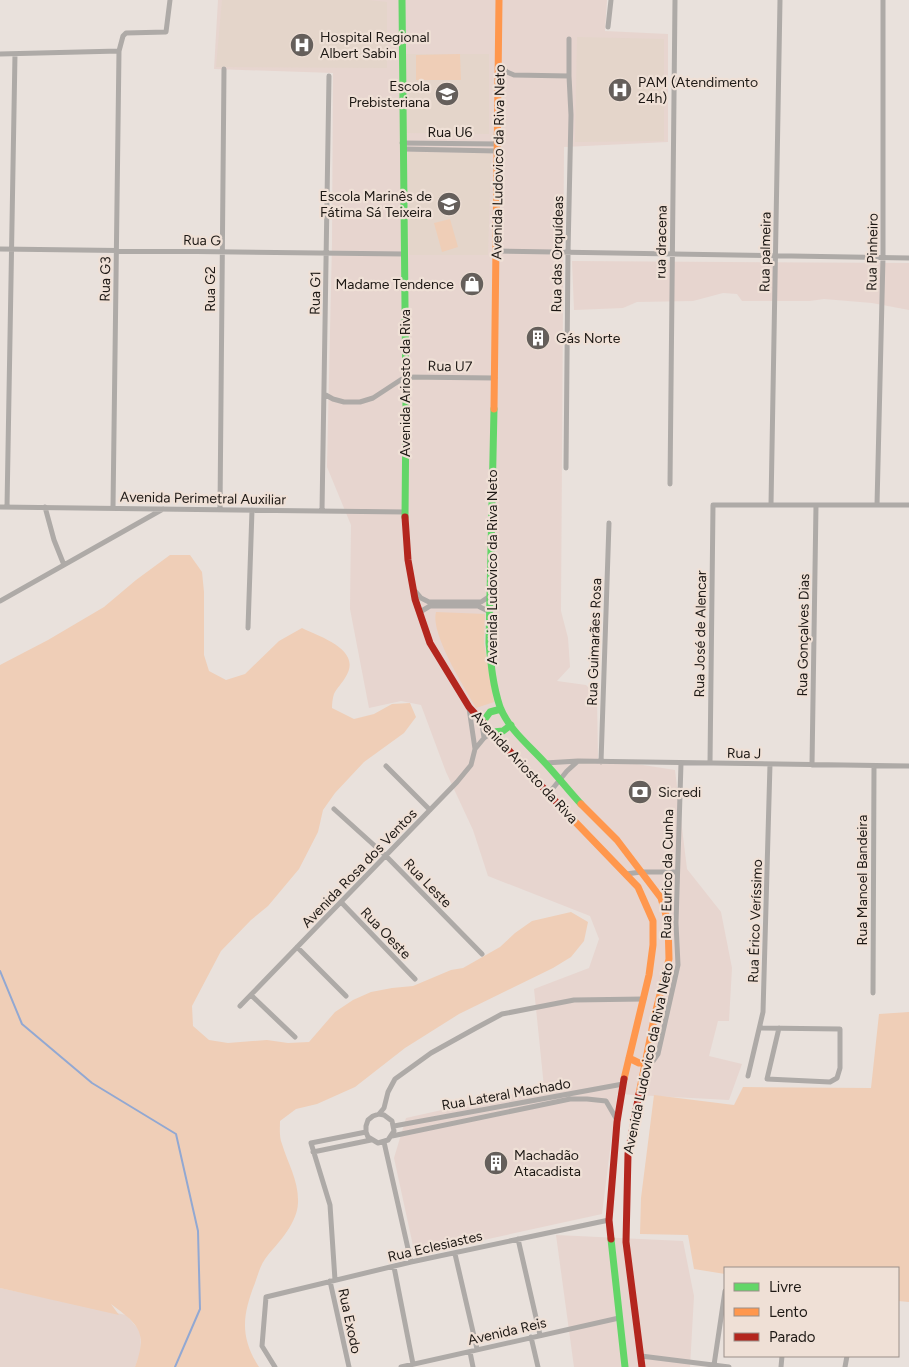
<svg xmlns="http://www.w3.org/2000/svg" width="909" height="1367" font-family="Figtree,sans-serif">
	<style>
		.commercial { fill: #e7d5cf }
		.industrial { fill: #e6d5ce }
		.built { fill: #e4d5ca }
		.green { fill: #efceb7 }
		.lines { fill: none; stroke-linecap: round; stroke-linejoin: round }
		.stream { stroke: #92a8d2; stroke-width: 2 }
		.street { stroke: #aeaaa7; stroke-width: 5 }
		.fast { stroke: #63d668; stroke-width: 7 }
		.slow { stroke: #ff974d; stroke-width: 7 }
		.jam { stroke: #b3261e; stroke-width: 7 }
		.labels { text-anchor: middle; stroke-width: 4.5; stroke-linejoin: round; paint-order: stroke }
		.poi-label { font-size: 14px; fill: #1e1915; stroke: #efe0d6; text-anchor: start }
		.street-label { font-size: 14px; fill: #1e1915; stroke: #efe0d6 }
	</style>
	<rect width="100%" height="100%" fill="#e9e1dc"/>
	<path class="commercial" d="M218 0H607L605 31 668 34V142L564 147 561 611 568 638 570 667 557 681 586 685 597 696 598 758 675 770 687 869 721 912 732 968 729 1021H718L709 1056 742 1064 729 1100 617 1094 602 1214 415 1255 394 1158 406 1118 544 1087 534 989 589 968 599 939 590 916 488 876 473 830 446 772 421 705 401 701 369 708 350 609 351 525 327 467 332 243 333 73 214 69Z
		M572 261 909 263V310L872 303 824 299 810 301H742L737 294 723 293 693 301 637 302 623 308 574 310Z
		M556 1235 683 1241 694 1296 690 1367H574Z"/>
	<path class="industrial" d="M0 1288 126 1315 140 1331 141 1351 135 1367H0Z"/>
	<path class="built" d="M222 0H368L387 2V68L216 67Z
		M577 37 664 39V141L575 142Z
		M405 54H489V134L405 133Z
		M408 152 491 153 488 255H409Z"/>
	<path class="green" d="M460 54 461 80H416V55Z
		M450 219 458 247 442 252 434 223Z
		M170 555H190L202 572 204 592V655L209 671 226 680 245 674 279 641 302 628C320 637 364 650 345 678 336 692 333 689 332 708L354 719 374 714 392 704 410 703 416 717 404 733 364 762 335 793 323 810 318 832 299 869 268 906 251 920 221 951 192 1006 193 1026 209 1040 228 1043 267 1040 288 1043 309 1042 335 1012 353 1000 371 992 392 988 413 986 451 970 463 968 500 947 515 933 532 921 571 912 588 922 584 941 571 957 553 968 459 1014 405 1048 355 1087 317 1104 296 1109 280 1121C280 1128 279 1137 282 1144 288 1164 299 1181 298 1203 297 1223 280 1241 268 1255 261 1263 258 1274 255 1283 242 1316 240 1337 259 1367H135C148 1332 139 1325 111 1304L119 1315 0 1288V665L48 640 104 607 136 580Z
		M436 612 485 614 484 644 494 702 476 708C465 688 430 634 436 612Z
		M909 1012V1302L898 1301V1268H725V1274L694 1269 688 1235 640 1234 641 1198 654 1095 734 1105 743 1087 871 1088 879 1014Z"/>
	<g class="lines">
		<path class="stream" d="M0 971 22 1024 92 1083 176 1134 198 1231 200 1309 175 1367"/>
		<path class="street" d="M608 27 611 0
			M0 54 119 51
			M499 64 507 72 514 75 569 76
			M402 143 498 144
			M403 149 497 151
			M0 249 404 254
			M496 251 909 258
			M324 394 333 399 344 402H360L373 398 405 377 495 378
			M566 468 568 252 571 115 569 76V39
			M670 484 675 0
			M771 505 780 0
			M877 505 883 257V0
			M0 507 405 512
			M7 507 15 54
			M45 507 54 540 64 565
			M113 508 119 51 123 36 126 33 166 32 170 0
			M220 510 224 69
			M322 511 329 76
			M416 592 421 598 429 602H481L490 596
			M0 601 163 509
			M420 612 430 606H478L490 612
			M248 628 252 510
			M469 708 475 749
			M482 723 484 738
			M601 762 609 523
			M545 763 578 761 909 766
			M710 763 713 505H909
			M812 765 816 505
			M386 766 430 810
			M549 793 567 771 577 762
			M334 809 386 856 482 954
			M626 874 641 872H677
			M341 902 415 979
			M297 947 346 996
			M873 993 874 766
			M251 995 295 1037
			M240 1006 457 782 471 765 475 749 484 738 493 732
			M760 1028 840 1029V1068L837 1078 830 1082 767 1079 779 1028
			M646 1063 653 1061 658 1054 678 965 676 923 681 763
			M748 1076 763 1012 770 764
			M379 1114 384 1115 392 1121 394 1131 388 1140 378 1143 368 1137 366 1132V1126L368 1120 373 1116 379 1114 384 1108 388 1092 395 1079 431 1053 476 1028 502 1014 574 1000 644 999
			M394 1126 623 1084
			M392 1136 570 1099H587L606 1101 617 1120
			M384 1142 411 1262
			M313 1152 371 1140
			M518 1239 540 1335
			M455 1254 477 1349
			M394 1267 413 1364
			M335 1280 330 1205 311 1143 366 1132
			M330 1281 349 1367
			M531 1337 538 1367
			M470 1352 473 1367
			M641 1356 729 1367
			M714 1365 725 1291
			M275 1367 262 1346 266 1297 411 1262 609 1220
			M401 1367 619 1318
			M781 1367 782 1356
			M845 1367 847 1356"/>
		<path class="fast" d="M402 0 406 408 405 517
			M494 409 489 643C491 665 493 686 500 707 509 730 530 746 546 764 558 777 569 791 581 804
			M482 723 490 712 501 709
			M493 732 503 731 511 725
			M611 1239 625 1367"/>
		<path class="slow" d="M494 409 499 0
			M581 804 617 840 661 898 668 922 669 959 655 1014 639 1094
			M559 805 638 887 653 921V945L649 975 624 1079
			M629 1058 639 1063H646"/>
		<path class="jam" d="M405 517 408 560 415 599 430 643 469 707 559 805
			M639 1094 628 1154 626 1242 642 1367
			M611 1239 609 1220 617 1122 624 1079"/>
	</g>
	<defs>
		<g id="hospital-disc" transform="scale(1.25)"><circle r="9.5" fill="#655f5b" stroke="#efe0d6"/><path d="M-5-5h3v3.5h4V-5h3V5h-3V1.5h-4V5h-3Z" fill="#fff"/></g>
		<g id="school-disc" transform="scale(1.25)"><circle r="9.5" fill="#655f5b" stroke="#efe0d6"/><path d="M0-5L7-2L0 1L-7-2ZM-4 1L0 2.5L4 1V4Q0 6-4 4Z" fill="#fff"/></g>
		<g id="shop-disc" transform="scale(1.25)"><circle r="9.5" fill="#655f5b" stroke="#efe0d6"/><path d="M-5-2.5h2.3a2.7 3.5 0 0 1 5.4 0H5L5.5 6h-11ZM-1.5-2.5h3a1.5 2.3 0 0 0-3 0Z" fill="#fff"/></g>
		<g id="building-disc" transform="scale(1.25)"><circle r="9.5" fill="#655f5b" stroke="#efe0d6"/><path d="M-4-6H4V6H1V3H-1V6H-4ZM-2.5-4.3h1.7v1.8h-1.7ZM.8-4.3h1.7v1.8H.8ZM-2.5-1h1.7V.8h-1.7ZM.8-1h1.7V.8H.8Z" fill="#fff"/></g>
		<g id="bank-disc" transform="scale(1.25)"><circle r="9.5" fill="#655f5b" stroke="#efe0d6"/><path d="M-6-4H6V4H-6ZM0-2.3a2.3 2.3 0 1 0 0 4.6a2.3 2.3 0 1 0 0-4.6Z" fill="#fff"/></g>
	</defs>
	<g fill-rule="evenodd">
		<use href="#hospital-disc" x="302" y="45"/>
		<use href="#hospital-disc" x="620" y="90"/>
		<use href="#school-disc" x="447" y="94"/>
		<use href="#school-disc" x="449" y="204"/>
		<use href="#shop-disc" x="472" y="284"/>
		<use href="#building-disc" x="538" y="338"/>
		<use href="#bank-disc" x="640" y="792"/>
		<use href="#building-disc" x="496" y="1163"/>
	</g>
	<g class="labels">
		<g class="poi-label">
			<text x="320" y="42">Hospital Regional<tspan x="320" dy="16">Albert Sabin</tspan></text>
			<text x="638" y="87">PAM (Atendimento<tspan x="638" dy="16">24h)</tspan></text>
			<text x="430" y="91" text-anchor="end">Escola<tspan x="430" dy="16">Prebisteriana</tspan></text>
			<text x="432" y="201" text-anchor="end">Escola Marinês de<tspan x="432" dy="16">Fátima Sá Teixeira</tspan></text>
			<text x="454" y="289" text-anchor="end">Madame Tendence</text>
			<text x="556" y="343">Gás Norte</text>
			<text x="658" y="797">Sicredi</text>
			<text x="514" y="1160">Machadão<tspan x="514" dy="16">Atacadista</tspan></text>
		</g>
		<g class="street-label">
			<text x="450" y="137">Rua U6</text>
			<text transform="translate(498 162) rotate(-89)" y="5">Avenida Ludovico da Riva Neto</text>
			<text transform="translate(202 240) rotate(1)" y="5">Rua G</text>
			<text transform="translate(661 242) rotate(-89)" y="5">rua dracena</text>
			<text transform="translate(765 252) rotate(-89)" y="5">Rua palmeira</text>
			<text transform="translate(872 252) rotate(-89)" y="5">Rua Pinheiro</text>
			<text transform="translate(557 254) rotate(-89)" y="5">Rua das Orquídeas</text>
			<text transform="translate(105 279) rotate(-89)" y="5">Rua G3</text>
			<text transform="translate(210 289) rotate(-90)" y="5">Rua G2</text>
			<text transform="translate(315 293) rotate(-89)" y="5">Rua G1</text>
			<text transform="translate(450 366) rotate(1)" y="5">Rua U7</text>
			<text transform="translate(405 383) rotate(-90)" y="5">Avenida Ariosto da Riva</text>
			<text transform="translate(203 498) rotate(1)" y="5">Avenida Perimetral Auxiliar</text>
			<text transform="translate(492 567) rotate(-90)" y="5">Avenida Ludovico da Riva Neto</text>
			<text transform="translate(700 634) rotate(-89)" y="5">Rua José de Alencar</text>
			<text transform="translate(803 635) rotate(-89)" y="5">Rua Gonçalves Dias</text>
			<text transform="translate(594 642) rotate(-88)" y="5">Rua Guimarães Rosa</text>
			<text transform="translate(744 753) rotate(1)" y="5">Rua J</text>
			<text transform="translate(525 767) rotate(47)" y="5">Avenida Ariosto da Riva</text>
			<text transform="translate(359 868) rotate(-46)" y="5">Avenida Rosa dos Ventos</text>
			<text transform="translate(667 874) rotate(-89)" y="5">Rua Eurico da Cunha</text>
			<text transform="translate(862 880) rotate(-90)" y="5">Rua Manoel Bandeira</text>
			<text transform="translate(428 883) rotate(46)" y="5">Rua Leste</text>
			<text transform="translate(755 921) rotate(-88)" y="5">Rua Érico Veríssimo</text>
			<text transform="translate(386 933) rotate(46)" y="5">Rua Oeste</text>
			<text transform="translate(648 1058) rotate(-78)" y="5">Avenida Ludovico da Riva Neto</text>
			<text transform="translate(506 1094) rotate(-10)" y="5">Rua Lateral Machado</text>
			<text transform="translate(435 1246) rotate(-13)" y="5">Rua Eclesiastes</text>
			<text transform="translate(350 1321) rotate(78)" y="5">Rua Exodo</text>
			<text transform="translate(507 1331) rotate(-13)" y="5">Avenida Reis</text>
		</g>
	</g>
	<rect x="724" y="1267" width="175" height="90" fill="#efe0d6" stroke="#9b9089"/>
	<rect x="734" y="1283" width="25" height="8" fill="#63d668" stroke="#9b9089"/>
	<text x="769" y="1292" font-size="15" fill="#1e1915">Livre</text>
	<rect x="734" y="1308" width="25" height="8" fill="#ff974d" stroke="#9b9089"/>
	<text x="769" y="1317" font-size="15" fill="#1e1915">Lento</text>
	<rect x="734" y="1333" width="25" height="8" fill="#b3261e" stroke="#9b9089"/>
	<text x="769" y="1342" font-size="15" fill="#1e1915">Parado</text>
</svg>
